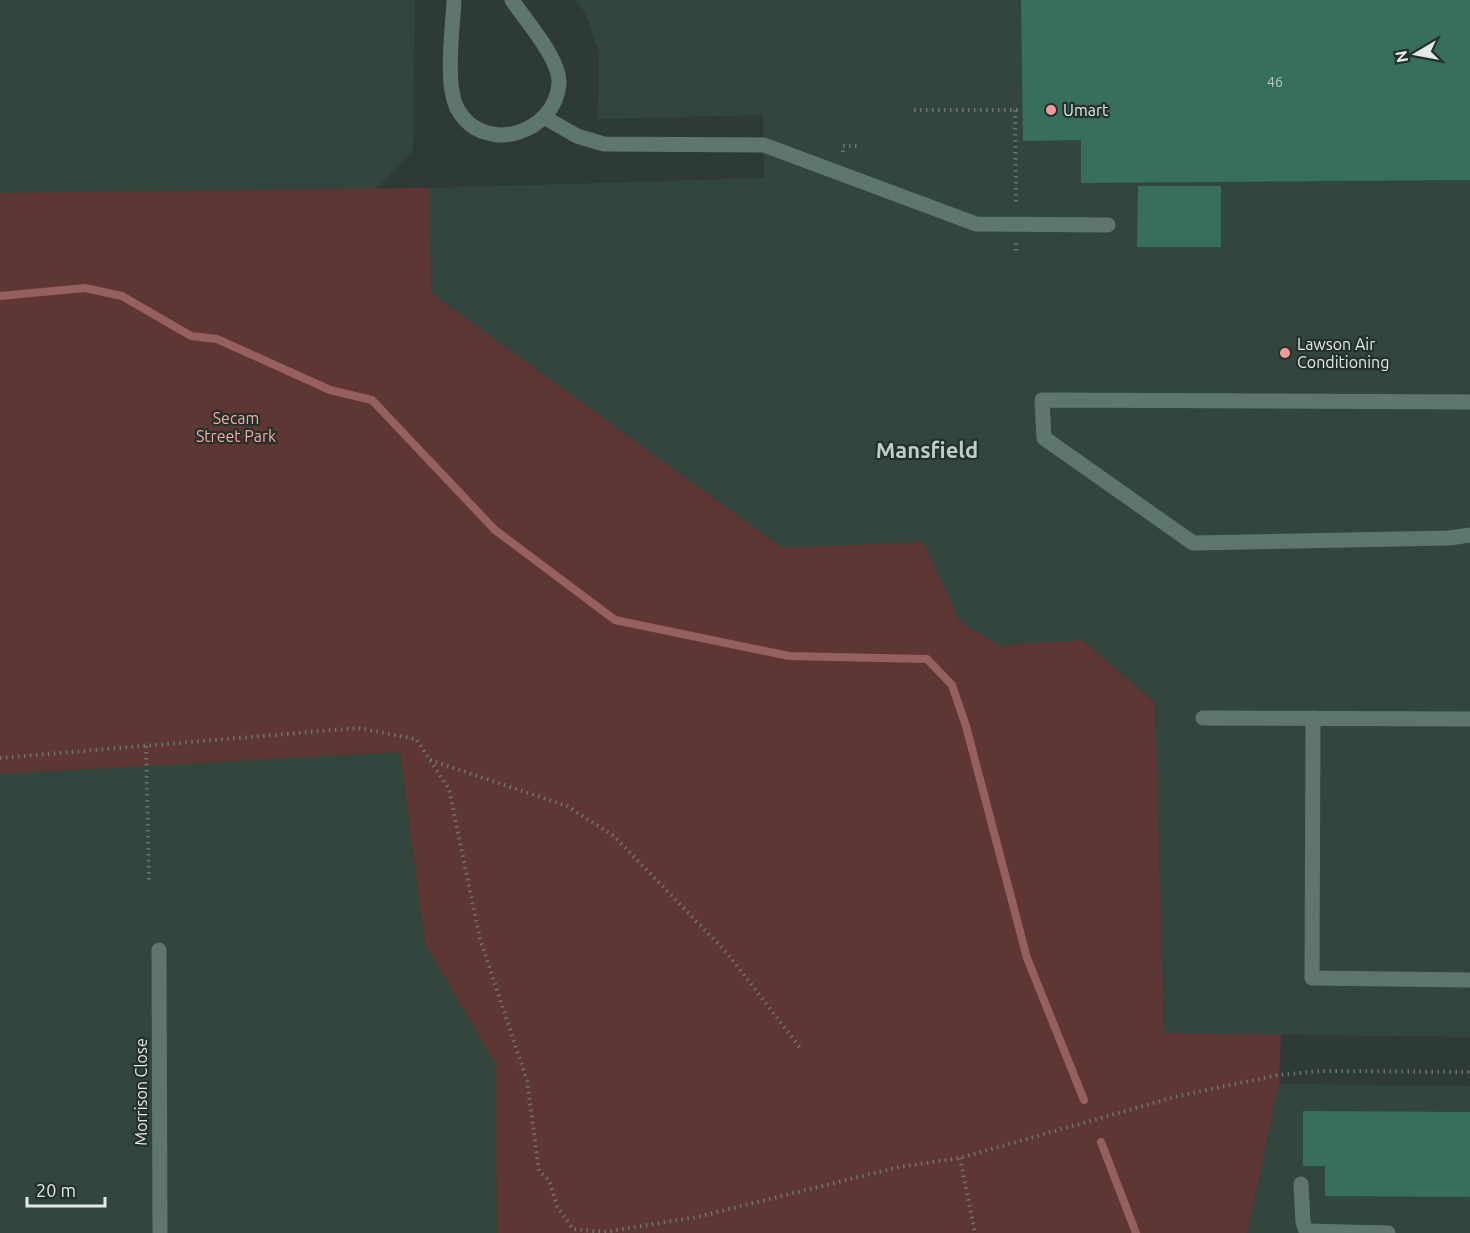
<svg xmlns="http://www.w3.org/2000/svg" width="1470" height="1233" font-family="Ubuntu,sans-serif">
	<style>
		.built { fill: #32463e }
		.green { fill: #5e3634 }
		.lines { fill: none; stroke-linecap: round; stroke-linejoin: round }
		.stream { stroke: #95605d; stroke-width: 8 }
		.building { fill: #36705b }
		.path { stroke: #6b7671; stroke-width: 4; stroke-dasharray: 1.5 4.5; stroke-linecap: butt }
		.lane { stroke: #5f766d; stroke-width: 15 }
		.street { stroke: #5f766d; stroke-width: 15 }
		.poi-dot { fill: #f59b97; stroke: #24302b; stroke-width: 2 }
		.labels { text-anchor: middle; stroke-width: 4.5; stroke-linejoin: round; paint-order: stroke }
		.number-label { font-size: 14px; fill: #b7ccc3 }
		.poi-label { font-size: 16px; fill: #e2eae6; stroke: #24302b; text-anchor: start }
		.park-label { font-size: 16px; fill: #fca9a4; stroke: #24302b }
		.street-label { font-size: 16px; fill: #e2eae6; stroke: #24302b }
		.district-label { font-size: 22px; font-weight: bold; fill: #bfcdc7; stroke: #24302b }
	</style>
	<rect width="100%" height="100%" fill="#2e3a35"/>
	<path class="built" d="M0 0H415L413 150 376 189 0 193Z
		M575 0H1470V1037L1164 1033 1155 703 1082 640 999 646 960 622 923 542 782 548 431 293 429 188 764 178 763 115 598 119 599 53 586 14Z
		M400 752 425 944 495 1063 497 1233H0V774Z
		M1279 1084 1470 1086V1233H1247Z"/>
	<path class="green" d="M429 188 431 293 782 548 923 542 960 622 999 646 1082 640 1155 703 1164 1033 1281 1035 1279 1084 1247 1233H497L495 1063 425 944 400 752 0 774V193Z"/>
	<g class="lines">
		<path class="stream" d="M0 296 85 288 122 296 191 336 217 339 330 390 372 400 495 530 615 620 789 656 927 659 952 685 966 726 1027 958 1084 1100
			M1101 1142 1136 1233"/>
	</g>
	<path class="building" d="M1021 0H1470V180L1081 183V140L1023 141Z
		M1138 186H1221V247H1137Z
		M1303 1111 1470 1112V1197L1325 1196V1166H1303Z"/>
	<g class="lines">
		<path class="path" d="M914 110H1022
			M1015 110 1016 205
			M843 152V146H861
			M1016 243V251
			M146 746 149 880
			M0 758 358 728 416 739 449 789 480 939 527 1081 539 1171 549 1180 557 1206 573 1229 604 1232 697 1217 899 1167 960 1158 1178 1096 1278 1075 1322 1071 1470 1072
			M430 760 567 806 614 836 727 953 801 1049
			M960 1158 975 1233"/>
		<path class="lane" d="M544 117 577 136 604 144 764 145 976 224 1108 225
			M1470 402 1042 400 1044 438 1193 543 1450 538 1470 535
			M1203 718 1470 719
			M1313 718 1312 978 1470 980
			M1301 1184 1303 1222 1306 1231 1388 1233"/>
		<path class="street" d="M454 0C453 28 444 85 458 110 485 156 556 133 559 83 560 59 526 21 512 0
			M159 950 160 1233"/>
	</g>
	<g class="poi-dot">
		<circle cx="1051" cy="110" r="6"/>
		<circle cx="1285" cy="353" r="6"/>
	</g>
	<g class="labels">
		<g class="number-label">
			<text x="1275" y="87">46</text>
		</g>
		<g class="poi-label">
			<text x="1063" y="116">Umart</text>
			<text x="1297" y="350">Lawson Air<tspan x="1297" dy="18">Conditioning</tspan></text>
		</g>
		<g class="park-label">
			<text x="236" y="424">Secam<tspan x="236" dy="18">Street Park</tspan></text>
		</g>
		<g class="street-label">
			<text transform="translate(141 1092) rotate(-90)" y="6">Morrison Close</text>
		</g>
		<g class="district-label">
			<text x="927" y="458">Mansfield</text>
		</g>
	</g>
	<g transform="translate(1416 54) rotate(260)" stroke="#24302b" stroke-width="4.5" paint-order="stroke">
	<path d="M0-4.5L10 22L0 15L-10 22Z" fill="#e2eae6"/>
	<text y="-9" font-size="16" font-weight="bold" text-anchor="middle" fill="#e2eae6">N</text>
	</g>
	<path d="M27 1197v9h78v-9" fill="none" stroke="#e2eae6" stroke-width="3"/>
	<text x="36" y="1197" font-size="18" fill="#e2eae6" stroke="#24302b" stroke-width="4.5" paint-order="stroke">20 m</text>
</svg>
